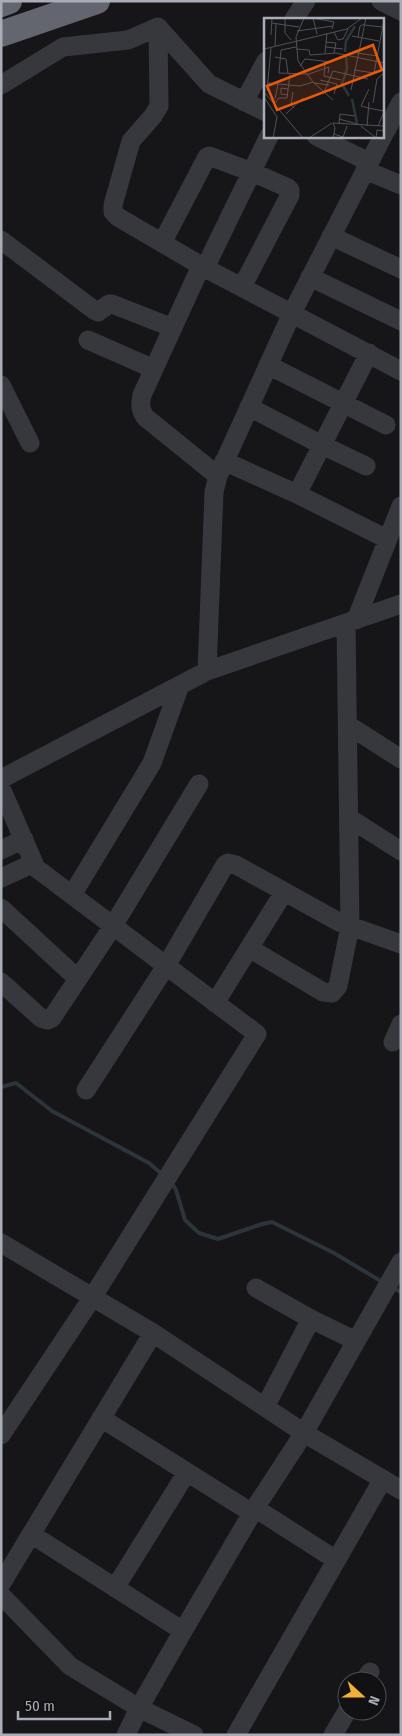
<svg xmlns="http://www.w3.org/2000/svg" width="402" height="1736" font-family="'Fira Sans Condensed',sans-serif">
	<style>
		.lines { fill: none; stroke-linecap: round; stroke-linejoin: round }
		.stream { stroke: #2c353c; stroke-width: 4 }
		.minor { stroke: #37383d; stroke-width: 19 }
		.highway { stroke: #63666e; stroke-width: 26 }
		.inset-river { fill: none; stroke: #2c353c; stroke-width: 2.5 }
		.inset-road { fill: none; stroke: #505258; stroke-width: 1 }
		.view { fill: #e8590c; fill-opacity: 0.15; stroke: #e8590c; stroke-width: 2.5 }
		.inset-edge { fill: none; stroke: #a8adb8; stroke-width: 2.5 }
	</style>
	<rect width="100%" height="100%" fill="#161618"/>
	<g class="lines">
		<path class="stream" d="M1 1087 16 1083 52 1111 149 1163 163 1175
			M171 1182 176 1190 185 1220 199 1233 218 1239 262 1224 272 1222 334 1253 384 1283
			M393 1288 401 1292"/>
		<path class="minor" d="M381 1 401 11
			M294 19 306 1
			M158 27 209 84 266 112
			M1 85 63 47 128 40 158 27 159 106 153 116 131 141 113 205V212L118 217 205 268 401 371
			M244 102 266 61
			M316 136 369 162
			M383 136 401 102
			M365 170 401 185
			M331 236 401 269
			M1 240 94 310 98 312 109 304H112L173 328
			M162 243 207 157 209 156 252 172 288 188 290 190V195L242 287
			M201 266 142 395C140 404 140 409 145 417L218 476
			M205 268 269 136
			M310 277 401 321
			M88 340 154 369
			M268 365 386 425
			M1 385 30 443
			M249 407 322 445 366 466
			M224 461 297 494 387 539
			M297 494 369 353
			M356 620 401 506
			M207 671 214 492 218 476 292 313 383 136
			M348 725 401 759
			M1 779 207 671 401 604
			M1 788 36 868 257 1034 92 1298 1 1435
			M349 818 401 851
			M1 850 24 839
			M1 878 34 863
			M72 895 152 763 180 685
			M1 908 78 979
			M249 948 323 992 332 993 338 986 350 926 346 623
			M1 982 41 1018 48 1020 52 1018 113 926 199 784
			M215 1003 284 892
			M393 1042 401 1024
			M86 1090 166 966 225 865 228 863 236 865 339 922 401 944
			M1 1243 153 1333 304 1433 401 1490
			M256 1288 311 1319 356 1341
			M265 1407 311 1319
			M101 1418 252 1513
			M255 1508 336 1560
			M31 1534 183 1631
			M1 1584 153 1333
			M115 1588 187 1472
			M1 1595 70 1666 139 1708 194 1735
			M364 1681 370 1672
			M126 1735 139 1708 183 1631 255 1508 304 1433 401 1262
			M236 1735 383 1479
			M333 1735 347 1711"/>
		<path class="highway" d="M1 4 9 1
			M1 34 97 1"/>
	</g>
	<g transform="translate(264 18)">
		<rect width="120" height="120" fill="#161618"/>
		<path class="inset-river" d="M81 34 82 23 91 8M82 38 83 51 78 66 85 78M88 81 93 105"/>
		<path class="inset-road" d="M21 0V15L27 22M40 0 32 19 34 43 49 64 69 82M49 0 70 4 68 11M49 0 53 16M8 5 35 9M100 7 118 9M33 13 69 8M70 14 74 22 79 21 84 11M7 17 8 0M88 18 115 23M94 19 96 8 100 6M62 24 72 25 70 35M11 28 12 6M32 29 17 32 15 55 42 56M62 29 79 31M0 31 83 11 98 0M32 31 45 32 46 37 72 35 120 45M61 35 63 15M93 35 114 38M11 39 22 41 24 55M61 44 60 58 77 62M36 48 41 41 67 44M90 52 110 55 120 2M42 57 65 49 64 55M56 62 73 66 70 76M4 65 36 68 49 64M50 65 65 67M87 72 102 0M3 73 7 30M0 74 39 120M29 74 27 87 30 90M60 74 69 53 104 61M24 77 17 76V70L24 71M0 79 13 99 9 120M11 81 14 66M12 84 15 80H23L26 56M109 85 113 61 120 55M104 90 97 88 105 71M104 90 120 93M22 96 39 80M75 101 97 107M75 106 76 96 91 98M97 108 112 120M103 108 105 84M114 108 120 94M70 116 79 119 83 108M45 120 68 105M69 120 71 110 69 105 120 108M112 120 113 112 120 113"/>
		<path class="view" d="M109 27 118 52 13 92 3 68Z"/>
		<rect width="120" height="120" class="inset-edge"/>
	</g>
	<rect width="402" height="1736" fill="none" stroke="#a8adb8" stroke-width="5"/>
	<g transform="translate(362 1696) rotate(111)"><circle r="24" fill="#111113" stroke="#4d4f55"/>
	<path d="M0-4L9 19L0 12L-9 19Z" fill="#f2b134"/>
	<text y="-8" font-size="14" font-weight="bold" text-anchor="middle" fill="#a8adb8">N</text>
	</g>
	<path d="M18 1711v8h92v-8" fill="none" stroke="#a8adb8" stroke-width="2.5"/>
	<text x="25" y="1711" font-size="15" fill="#a8adb8" stroke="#111113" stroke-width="4" paint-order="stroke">50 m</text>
</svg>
